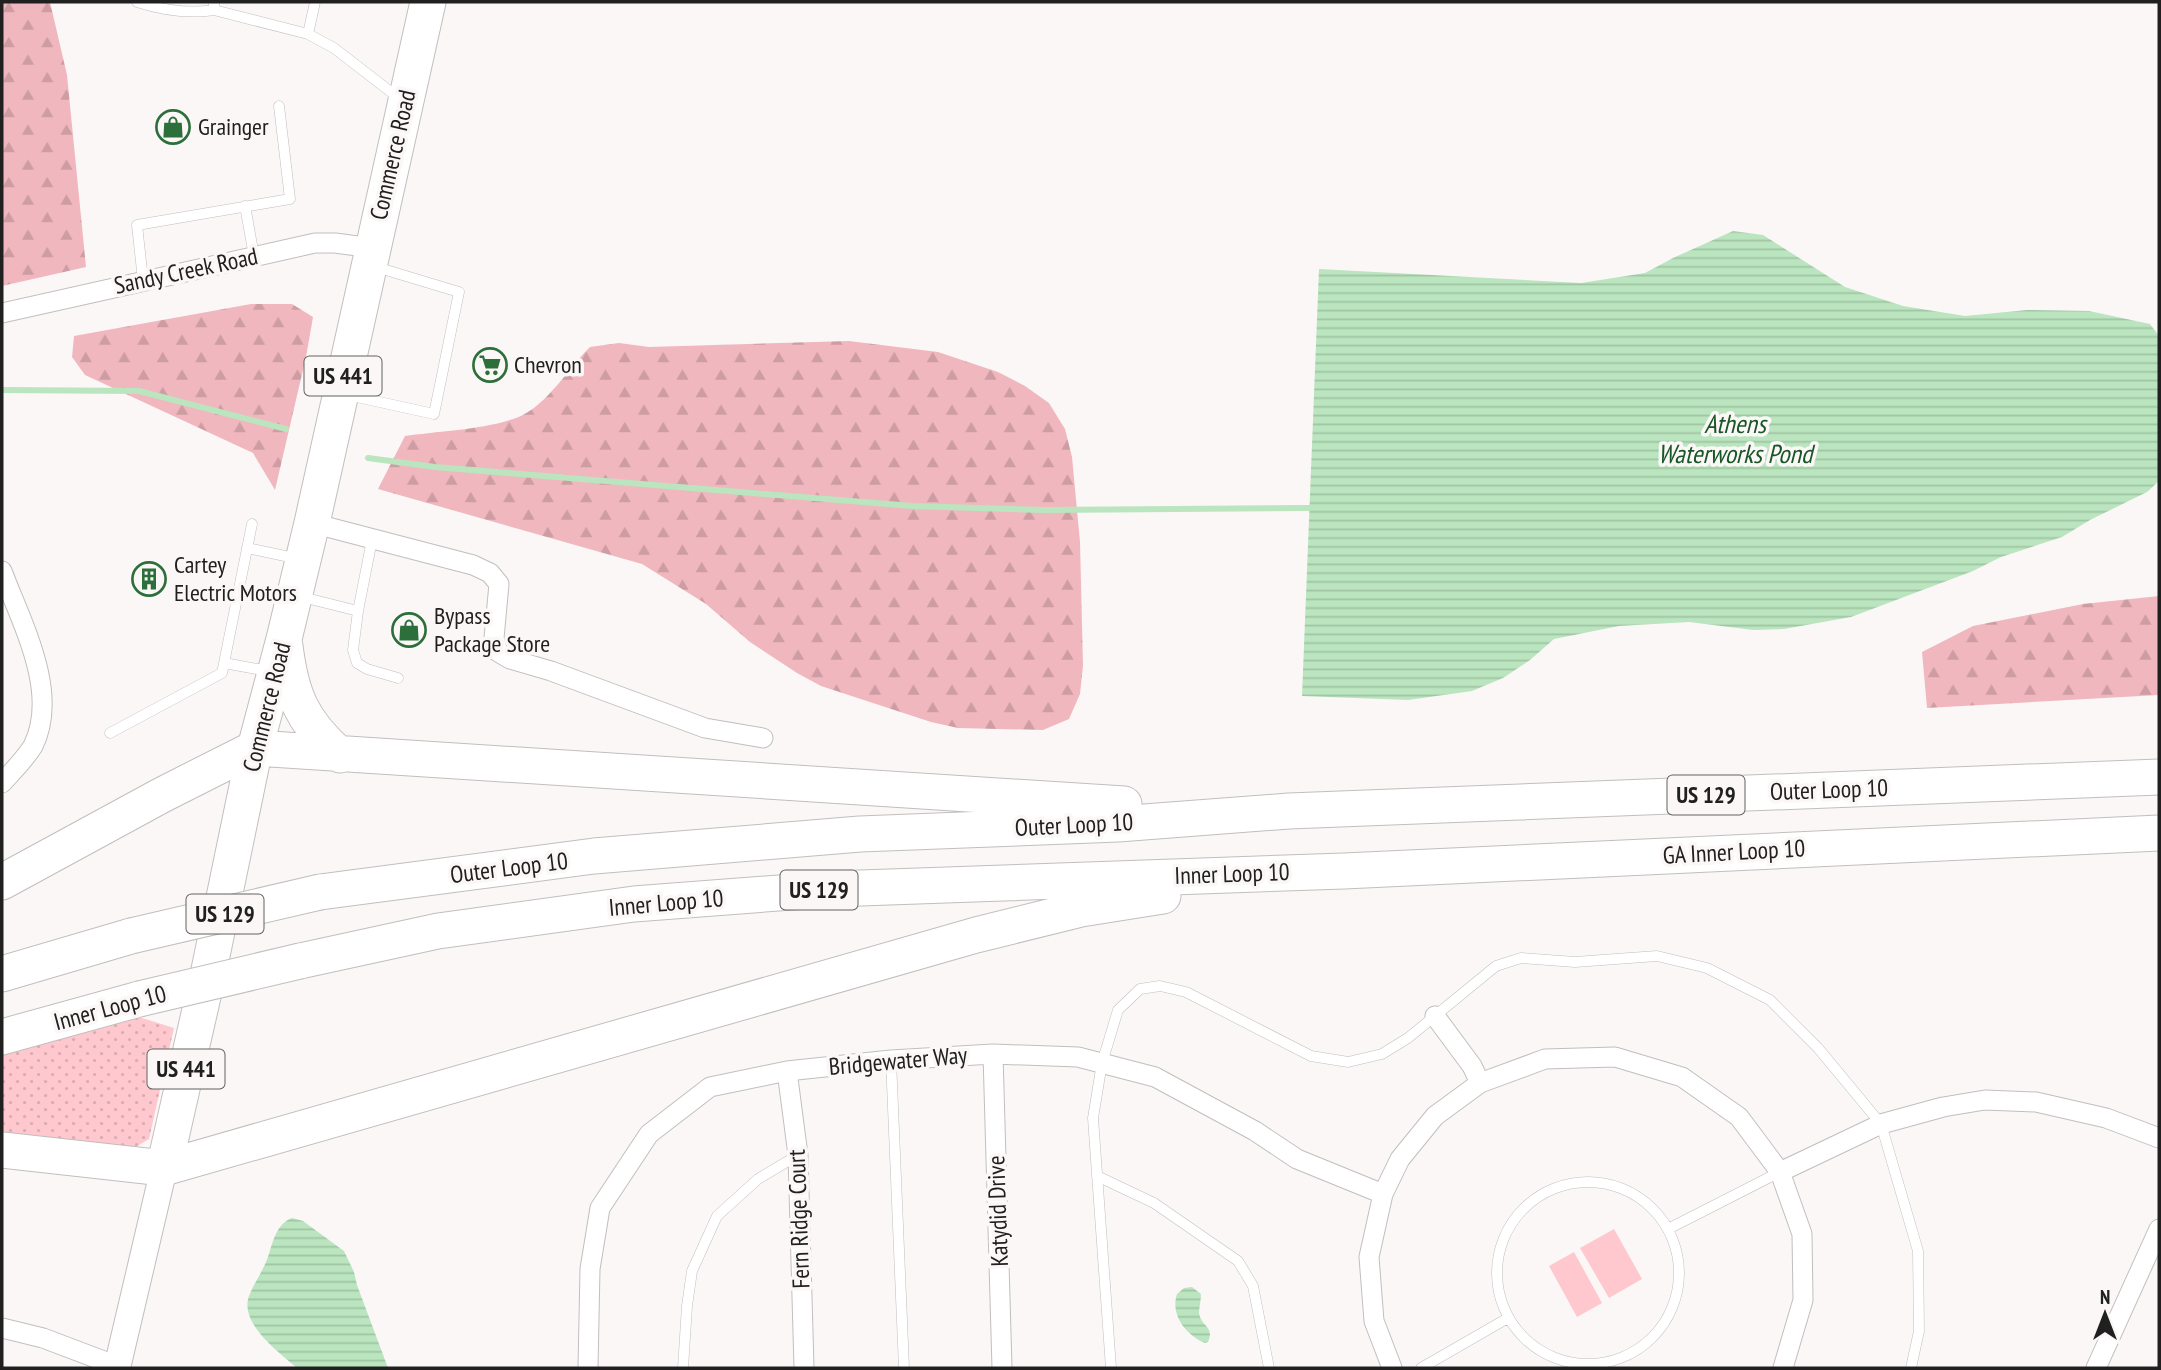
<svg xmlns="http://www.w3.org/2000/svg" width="2161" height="1370" font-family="'PT Sans Narrow',sans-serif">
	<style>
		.grass { fill: url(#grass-dots) }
		.forest { fill: url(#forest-firs) }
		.green { fill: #fec8ce }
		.water { fill: url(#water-rules) }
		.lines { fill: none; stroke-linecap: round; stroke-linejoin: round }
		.stream { stroke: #bae5bf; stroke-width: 6 }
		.lane-casing { stroke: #c2bebe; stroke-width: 11 }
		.street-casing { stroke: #c2bebe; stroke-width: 21 }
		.secondary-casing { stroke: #c2bebe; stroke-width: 28 }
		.highway-casing { stroke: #c2bebe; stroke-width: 37 }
		.lane { stroke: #fff; stroke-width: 10 }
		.street { stroke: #fff; stroke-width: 19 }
		.secondary { stroke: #fff; stroke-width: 26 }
		.highway { stroke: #fff; stroke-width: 35 }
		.highway-bridge-casing { stroke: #c2bebe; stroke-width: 37; stroke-linecap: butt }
		.highway-bridge { stroke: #fff; stroke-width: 35 }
		.labels { text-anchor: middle; stroke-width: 7; stroke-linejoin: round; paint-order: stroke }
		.shield { fill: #fbf7f7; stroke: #626060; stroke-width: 2 }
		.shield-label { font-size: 23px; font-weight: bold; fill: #212020 }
		.poi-label { font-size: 24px; fill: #212020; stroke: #fbf7f7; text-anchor: start }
		.street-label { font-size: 24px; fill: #212020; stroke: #fbf7f7 }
		.water-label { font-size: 26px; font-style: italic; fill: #185627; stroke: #fbf7f7 }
	</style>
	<defs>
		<pattern id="grass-dots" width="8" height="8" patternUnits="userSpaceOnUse" patternTransform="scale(1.75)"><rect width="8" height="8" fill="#fec8ce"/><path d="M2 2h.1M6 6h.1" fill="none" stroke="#d9acb1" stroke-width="1.8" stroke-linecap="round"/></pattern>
		<pattern id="forest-firs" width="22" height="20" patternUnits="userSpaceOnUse" patternTransform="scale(1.75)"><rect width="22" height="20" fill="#f1b7be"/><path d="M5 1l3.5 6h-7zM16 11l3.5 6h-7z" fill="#ce9da3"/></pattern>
		<pattern id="water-rules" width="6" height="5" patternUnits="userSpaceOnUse" patternTransform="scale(1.75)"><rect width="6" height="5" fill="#bae5bf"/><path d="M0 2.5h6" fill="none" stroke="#a0c4a4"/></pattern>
	</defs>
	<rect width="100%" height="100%" fill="#fbf7f7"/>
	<path class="grass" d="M139 1017 174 1028 149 1139 134 1148 2 1136V1053Z"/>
	<path class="forest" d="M2 2H50L67 75 86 267 2 286Z
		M251 304H292L313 317 306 357 275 490 253 453 85 375 72 357 74 336Z
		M849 341 938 352 998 372 1025 386 1049 403 1065 429 1072 457 1080 542 1083 666 1080 694 1069 719 1043 730 958 728 931 722 821 686 797 673 750 642 706 604 642 564 378 489 405 436C438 431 506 429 531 410 554 394 570 367 590 347L619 343 649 347Z
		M2159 596V695L1927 708 1922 652 1973 626 2083 604Z"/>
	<path class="green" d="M1614 1229 1642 1279 1609 1298 1580 1248Z
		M1574 1252 1602 1303 1577 1317 1549 1266Z"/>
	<path class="water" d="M1733 231 1763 235 1845 287 1903 306 1965 316 2027 310 2089 311 2150 324 2159 336V481L2147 492 2090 520 2062 537 2001 557 1973 571 1851 617 1784 629 1753 630 1689 622 1619 626 1554 639 1530 660 1503 678 1472 691 1408 700 1302 696 1319 269 1581 283 1645 273 1673 258Z
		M292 1218 303 1221 344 1251 354 1272 357 1285 388 1368H297C279 1352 239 1324 249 1296 254 1283 263 1271 268 1257 273 1242 276 1224 292 1218Z
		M1192 1287 1201 1294C1201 1301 1199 1307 1199 1313 1201 1327 1215 1326 1208 1342L1205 1343C1186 1335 1170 1315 1177 1294L1184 1288Z"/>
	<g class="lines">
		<path class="stream" d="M2 390 139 391 286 429
			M368 458 435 467 912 506 1044 510 1310 508"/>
		<g class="lane-casing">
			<path id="lane" d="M137 2C162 10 189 14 214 10
				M214 2V10L308 34
				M315 2 308 34 334 48 400 99
				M245 206 254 256
				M143 280 137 225 290 199 279 106
				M348 395 434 414 459 292 376 267
				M247 548 299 559
				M302 597 358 611 372 540
				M358 611 353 650 357 663 367 669 398 678
				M224 663 268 671
				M110 733 222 673 252 524
				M891 1060 904 1368
				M1097 1176 1154 1203 1238 1261 1253 1286 1269 1368
				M1497 1273a91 91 0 1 1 182 0a91 91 0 1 1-182 0Z
				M1668 1229 1780 1172
				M683 1368 687 1306 692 1271 717 1216 758 1179 798 1155
				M1111 1368 1093 1118 1102 1063 1118 1010 1140 989 1160 986 1186 992 1311 1056 1348 1062 1382 1054 1408 1038 1496 966 1521 958 1575 962 1657 956 1707 968 1770 1000 1818 1048 1881 1124 1918 1251 1919 1331 1911 1368
				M1421 1368 1508 1318"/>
		</g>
		<g class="street-casing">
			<path id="street" d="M2 313 315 243H335L372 248
				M312 523 473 565 490 573 499 584 494 638 498 652 510 659 551 671 705 728 763 738
				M2 571C21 622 60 692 33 746 25 759 12 772 2 783
				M1435 1016 1472 1066 1480 1083
				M993 1054 1002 1368
				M787 1071 798 1155 804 1368
				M1780 1172 1881 1124 1943 1107 1985 1100 2036 1102 2106 1118 2159 1138
				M2 1328 43 1338 117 1366
				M588 1368 590 1269 600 1208 649 1134 710 1087 787 1071 891 1060 993 1054 1078 1057 1155 1077 1255 1131 1297 1159 1383 1194
				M1392 1368 1374 1321 1369 1257 1383 1194 1400 1159 1435 1116 1480 1083 1545 1059 1615 1057 1682 1077 1739 1117 1780 1172 1802 1234 1803 1300 1783 1368
				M2096 1368 2159 1229"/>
		</g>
		<g class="secondary-casing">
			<path id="secondary" d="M117 1368 164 1168"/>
		</g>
		<g class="highway-casing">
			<path id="highway" d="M285 646C291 695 302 722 340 755
				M2 882 162 795 255 748 1124 804
				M320 892 594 856 860 834 1118 824 1289 811 2159 777
				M300 961 438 931 634 904 832 889 1344 871 2159 833
				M2 974 131 936
				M2 1037 139 999
				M2 1150 164 1168 976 935 1081 909 1163 896
				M164 1168 209 970 255 748 284 639 312 523 428 2"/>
		</g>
		<use href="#lane" class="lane"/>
		<use href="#street" class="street"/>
		<use href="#secondary" class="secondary"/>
		<use href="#highway" class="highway"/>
		<g class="highway-bridge-casing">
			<path id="highway-bridge" d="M131 936 320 892
				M139 999 300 961"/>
		</g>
		<use href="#highway-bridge" class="highway-bridge"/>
	</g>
	<defs>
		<g id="shop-ring" transform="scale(1.75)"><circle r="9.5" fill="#fbf7f7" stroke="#2c6f3a" stroke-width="1.5"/><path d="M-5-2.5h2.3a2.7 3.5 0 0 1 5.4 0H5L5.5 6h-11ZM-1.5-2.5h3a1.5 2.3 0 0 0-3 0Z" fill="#2c6f3a"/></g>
		<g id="supermarket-ring" transform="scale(1.75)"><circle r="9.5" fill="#fbf7f7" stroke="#2c6f3a" stroke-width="1.5"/><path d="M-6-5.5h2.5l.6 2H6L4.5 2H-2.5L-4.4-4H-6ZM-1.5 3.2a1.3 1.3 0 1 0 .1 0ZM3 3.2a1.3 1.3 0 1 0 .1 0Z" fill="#2c6f3a"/></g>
		<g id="building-ring" transform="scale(1.75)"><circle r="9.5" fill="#fbf7f7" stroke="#2c6f3a" stroke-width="1.5"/><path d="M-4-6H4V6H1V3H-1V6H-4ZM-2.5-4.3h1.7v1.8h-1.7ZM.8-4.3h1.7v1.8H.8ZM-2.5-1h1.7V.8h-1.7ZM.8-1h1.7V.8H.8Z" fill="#2c6f3a"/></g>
	</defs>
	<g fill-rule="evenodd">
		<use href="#shop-ring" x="173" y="127"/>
		<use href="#supermarket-ring" x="490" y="365"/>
		<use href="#building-ring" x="149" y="579"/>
		<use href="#shop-ring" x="409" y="630"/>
	</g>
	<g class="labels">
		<g class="shield">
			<rect x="304.5" y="356.5" width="77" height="39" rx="5"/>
			<rect x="1667.5" y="775.5" width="77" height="39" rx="5"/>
			<rect x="780.5" y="870.5" width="77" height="39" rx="5"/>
			<rect x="186.5" y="894.5" width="77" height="39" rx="5"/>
			<rect x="147.5" y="1049.5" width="77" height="39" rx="5"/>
		</g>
		<g class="shield-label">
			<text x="343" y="384">US 441</text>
			<text x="1706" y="803">US 129</text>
			<text x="819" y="898">US 129</text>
			<text x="225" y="922">US 129</text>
			<text x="186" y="1077">US 441</text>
		</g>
		<g class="poi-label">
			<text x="198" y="135">Grainger</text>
			<text x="514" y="373">Chevron</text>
			<text x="174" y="573">Cartey<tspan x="174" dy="28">Electric Motors</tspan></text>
			<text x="434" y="624">Bypass<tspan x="434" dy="28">Package Store</tspan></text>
		</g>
		<g class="street-label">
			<text transform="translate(393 155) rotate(-77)" y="8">Commerce Road</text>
			<text transform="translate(186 271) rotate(-12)" y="8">Sandy Creek Road</text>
			<text transform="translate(267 707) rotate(-76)" y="8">Commerce Road</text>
			<text transform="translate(1829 790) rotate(-2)" y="8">Outer Loop 10</text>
			<text transform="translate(1074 825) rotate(-3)" y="8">Outer Loop 10</text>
			<text transform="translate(1734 852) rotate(-3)" y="8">GA Inner Loop 10</text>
			<text transform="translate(509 868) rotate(-7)" y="8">Outer Loop 10</text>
			<text transform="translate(1232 874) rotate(-2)" y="8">Inner Loop 10</text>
			<text transform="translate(666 903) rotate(-5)" y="8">Inner Loop 10</text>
			<text transform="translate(110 1008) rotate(-15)" y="8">Inner Loop 10</text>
			<text transform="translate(898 1061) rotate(-5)" y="8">Bridgewater Way</text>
			<text transform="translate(998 1211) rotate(-92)" y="8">Katydid Drive</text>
			<text transform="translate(799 1219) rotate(-92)" y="8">Fern Ridge Court</text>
		</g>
		<g class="water-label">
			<text x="1735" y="433">Athens<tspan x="1735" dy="30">Waterworks Pond</tspan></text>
		</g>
	</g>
	<rect width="2161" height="1370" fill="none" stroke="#212020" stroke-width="7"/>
	<g transform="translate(2105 1314)" stroke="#fbf7f7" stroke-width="5" paint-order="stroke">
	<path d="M0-5L12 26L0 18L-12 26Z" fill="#212020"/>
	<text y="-10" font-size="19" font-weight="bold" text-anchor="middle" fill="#212020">N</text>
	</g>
</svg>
